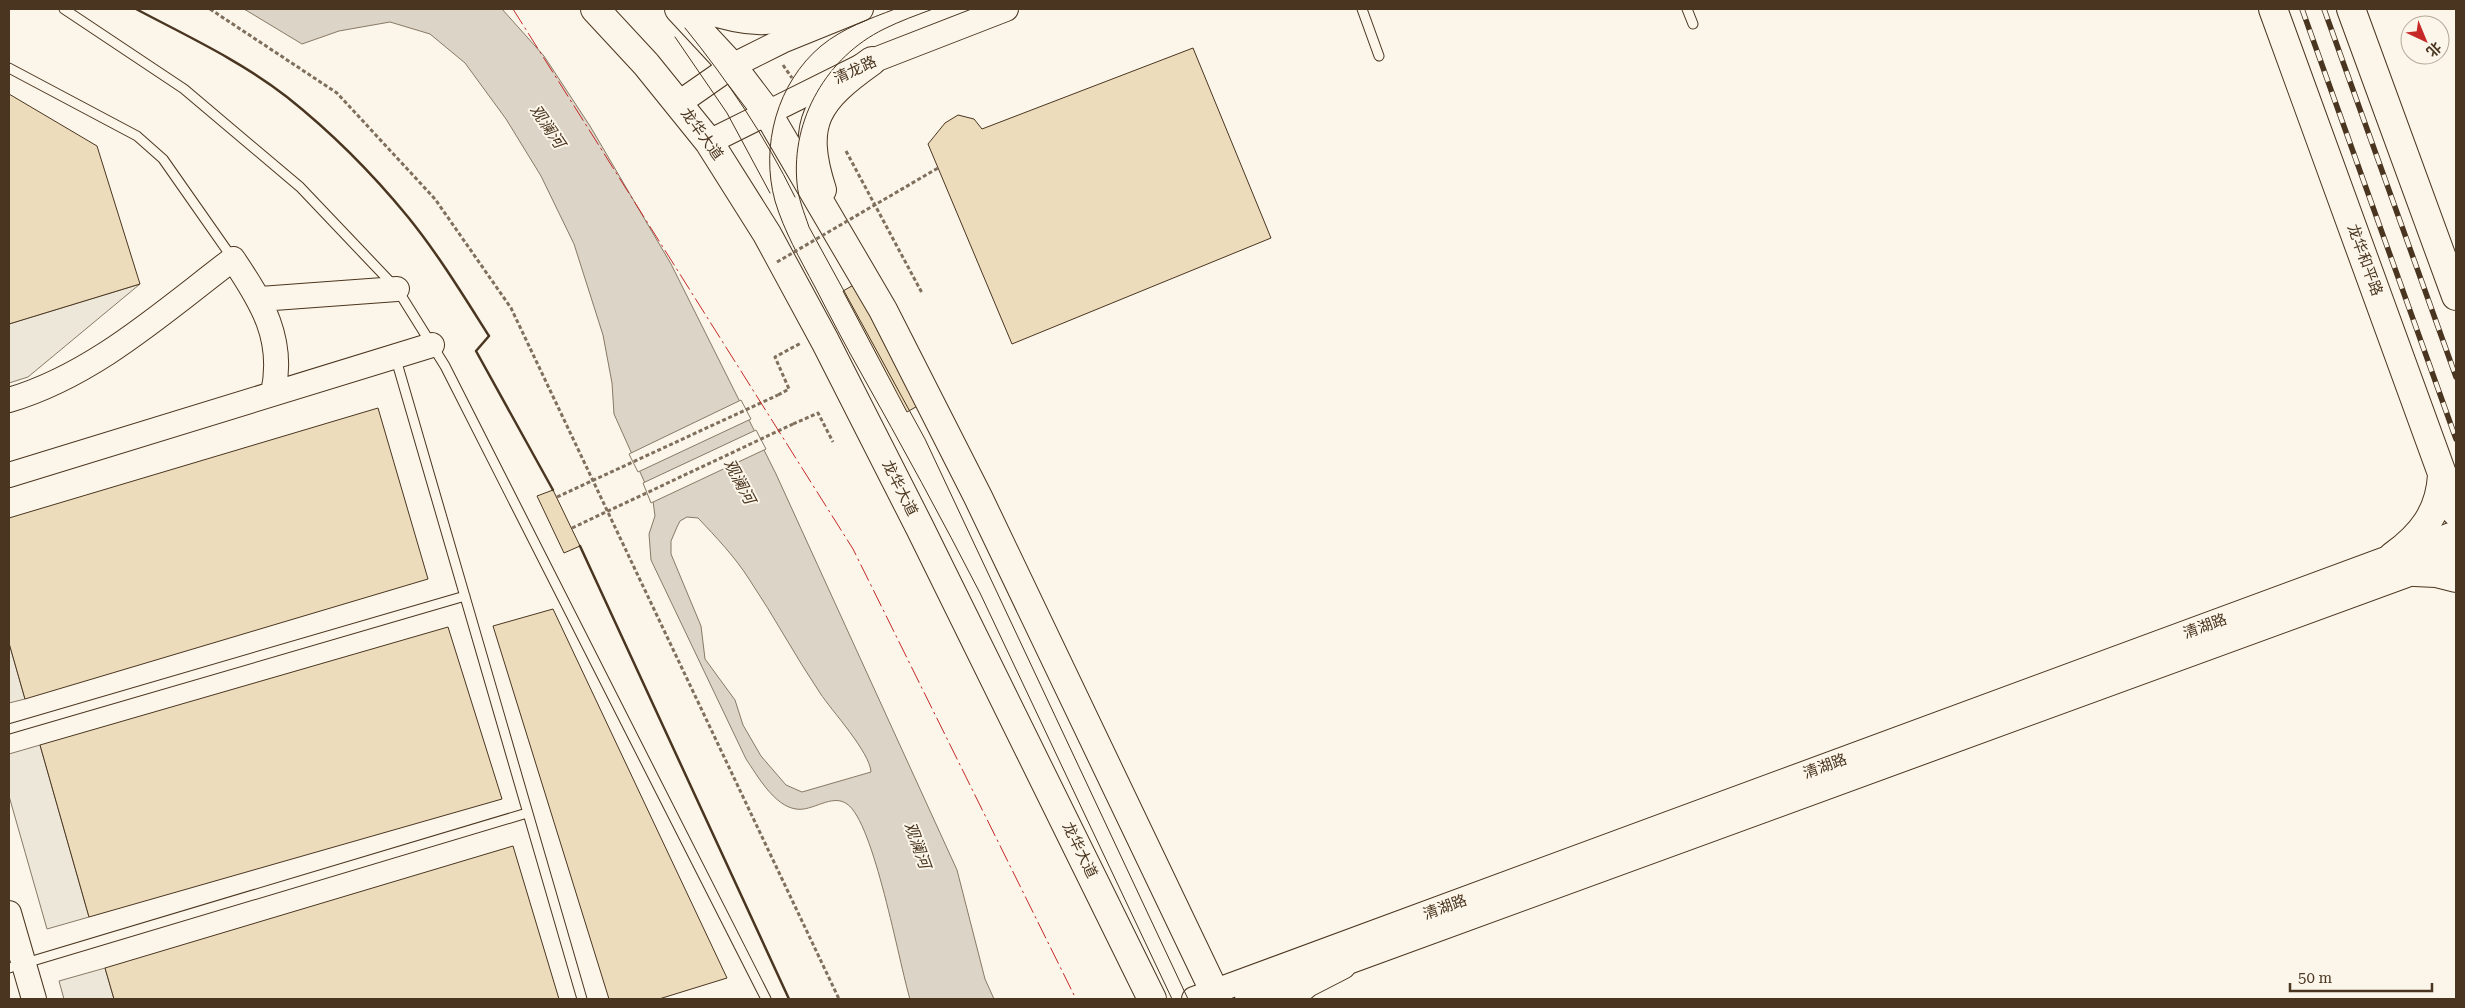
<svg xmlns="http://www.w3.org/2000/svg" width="2465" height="1008" font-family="'Roboto Serif','Noto Sans SC',serif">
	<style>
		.parking { fill: #ede7d9; stroke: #887966 }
		.water { fill: #dcd4c6; stroke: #887966; fill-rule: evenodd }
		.pier { fill: #fbf6e9; stroke: #887966 }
		.building { fill: #ecdcbc; stroke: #4a3520 }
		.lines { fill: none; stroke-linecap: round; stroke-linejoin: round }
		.lane-casing { stroke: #4a3520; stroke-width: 11 }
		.secondary-casing { stroke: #4a3520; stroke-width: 26 }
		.primary-casing { stroke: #4a3520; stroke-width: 30 }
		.path { stroke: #7f6f5c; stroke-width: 3; stroke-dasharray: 4 2.5; stroke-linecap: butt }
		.lane { stroke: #fbf6e9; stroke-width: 9 }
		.secondary { stroke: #fbf6e9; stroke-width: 24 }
		.primary { stroke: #fbf6e9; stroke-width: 28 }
		.tram { stroke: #4a3520; stroke-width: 1 }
		.rail-casing { stroke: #4a3520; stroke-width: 5.5 }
		.rail { stroke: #fbf6e9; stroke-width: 4; stroke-dasharray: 11; stroke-linecap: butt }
		.path-bridge { stroke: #7f6f5c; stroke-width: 3; stroke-dasharray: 4 2.5; stroke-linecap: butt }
		.wall { stroke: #4a3520; stroke-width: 2.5 }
		.power { stroke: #c62828; stroke-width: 1; stroke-dasharray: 18 4 2.5 4; stroke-linecap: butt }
		.labels { text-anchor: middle; stroke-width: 4; stroke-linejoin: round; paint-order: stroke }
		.street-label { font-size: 15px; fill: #4a3520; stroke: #fbf6e9 }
		.water-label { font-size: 16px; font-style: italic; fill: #4a3520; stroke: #fbf6e9 }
	</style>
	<rect width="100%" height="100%" fill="#fbf6e9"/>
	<path class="parking" d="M140 284 28 377 9 383V324Z
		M9 643 25 699 9 703Z
		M40 745 89 917 47 929 9 796V754Z
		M105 968 114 999H64L59 981Z"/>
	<path class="water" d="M244 9H502L544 56 590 126 671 264 776 474 957 870 985 979 994 999H910C899 963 874 822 847 804 832 793 812 812 796 809 774 806 757 775 746 759L651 560 649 534 655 516 653 501 614 414 612 383 603 335 574 244 541 176 506 119 465 63 430 34 390 22 339 31 302 44ZM687 517 698 518C716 537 735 557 749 579 774 616 795 656 820 693 831 710 870 752 871 772L802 792 786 785 761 756 743 725 735 700 705 659 701 626 671 554V541L677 527 680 521Z"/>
	<path class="pier" d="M741 400 751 419 638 472 629 454Z
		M756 430 766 449 651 503 643 483Z"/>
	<path class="building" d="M1193 48 1271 238 1012 344 928 144 945 123 958 115 974 119 982 129Z
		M9 94 97 146 140 284 9 324Z
		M857 283 921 404 907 412 843 291Z
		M378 408 428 579 25 699 9 643V518Z
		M553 490 580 546 564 553 537 496Z
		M553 609 727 978 659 999H609L493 626Z
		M448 627 502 799 89 917 40 745Z
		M513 846 559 999H114L105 968Z"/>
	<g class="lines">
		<g class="lane-casing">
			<path id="lane" d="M64 9 184 89 300 187 397 289 445 366 766 999
				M1362 9 1379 56
				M1687 9 1693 24
				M9 68 137 136 163 159 233 259
				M395 356 582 999
				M9 729 465 596
				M9 968 527 813"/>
		</g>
		<g class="secondary-casing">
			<path id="secondary" d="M679 103 732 66 782 41 861 9
				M709 142 872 61 1006 9
				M260 299 397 289
				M9 400C94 375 163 312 233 259 262 302 285 339 273 393
				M9 475 432 345
				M9 913 34 999
				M1194 999 2456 533
				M1247 999 2456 557"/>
		</g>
		<g class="primary-casing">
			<path id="primary" d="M595 9 646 64 709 142 767 234 825 341 920 528 1152 999
				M679 9 732 66 767 112 883 310 978 497 1218 999
				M705 9C746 23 775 25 815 9
				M2273 9 2456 512
				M2351 9 2456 296
				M822 190C800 122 817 100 872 61
				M2393 556C2422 535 2440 512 2442 475
				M2415 572 2436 573 2456 578
				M1287 999 1307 983 1342 965"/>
		</g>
		<path class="path" d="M210 9 337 93 435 199 511 308 839 999
			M783 65 792 78
			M846 151 922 293
			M778 395 789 389 775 357 801 343
			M793 424 818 413 833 442"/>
		<use href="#lane" class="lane"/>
		<use href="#secondary" class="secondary"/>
		<use href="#primary" class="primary"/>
		<path class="tram" d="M895 9C869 19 843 28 821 46 777 83 760 146 775 201 784 231 800 259 815 287 830 316 845 345 861 373 902 446 942 519 980 593L1172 999
			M933 9C917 15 900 21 884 29 827 57 791 119 797 183 798 198 804 212 809 227L925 439 1188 999
			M685 28C728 81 765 136 795 197
			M675 37 727 113 770 193"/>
		<g class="rail-casing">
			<path id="rail" d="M2302 9 2456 439
				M2324 9 2456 377"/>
		</g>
		<use href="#rail" class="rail"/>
		<path class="path-bridge" d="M777 262 938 168
			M557 497 778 395
			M572 528 793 424"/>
		<path class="wall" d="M136 9C187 36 241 61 287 97 331 132 372 173 408 217 438 254 463 295 489 336L476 351 553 490
			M580 546 789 999"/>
		<path class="power" d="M513 9 853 549 1076 999"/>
	</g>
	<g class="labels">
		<g class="street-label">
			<text transform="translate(855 70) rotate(-25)" y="5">清龙路</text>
			<text transform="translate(702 134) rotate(54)" y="5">龙华大道</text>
			<text transform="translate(2365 260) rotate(70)" y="5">龙华和平路</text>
			<text transform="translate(900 488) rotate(63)" y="5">龙华大道</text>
			<text transform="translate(2205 626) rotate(-20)" y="5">清湖路</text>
			<text transform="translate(1825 766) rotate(-20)" y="5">清湖路</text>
			<text transform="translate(1080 850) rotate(64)" y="5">龙华大道</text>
			<text transform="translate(1445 907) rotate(-20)" y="5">清湖路</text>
		</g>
		<g class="water-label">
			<text transform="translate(548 126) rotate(56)" y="6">观澜河</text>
			<text transform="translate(740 481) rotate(62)" y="6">观澜河</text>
			<text transform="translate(918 845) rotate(70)" y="6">观澜河</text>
		</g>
	</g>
	<rect width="2465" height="1008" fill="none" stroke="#4a3520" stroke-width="20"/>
	<g transform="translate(2425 40) rotate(136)"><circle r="24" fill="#fbf6e9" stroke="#b4a999"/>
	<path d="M0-4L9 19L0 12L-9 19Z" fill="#c62828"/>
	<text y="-8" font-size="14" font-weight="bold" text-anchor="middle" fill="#4a3520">北</text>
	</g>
	<path d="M2290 983v8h142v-8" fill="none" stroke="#4a3520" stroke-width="2.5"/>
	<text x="2298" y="983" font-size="15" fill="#4a3520" stroke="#fbf6e9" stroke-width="4" paint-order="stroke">50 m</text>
</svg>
